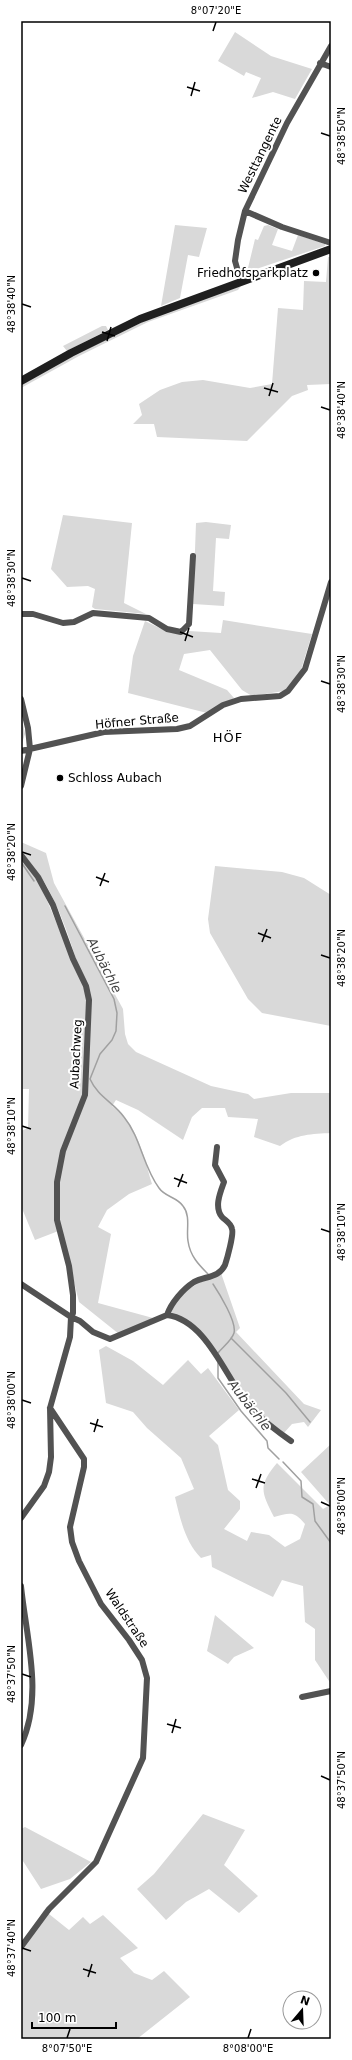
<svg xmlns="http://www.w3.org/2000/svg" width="352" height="2060" font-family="'DejaVu Sans',sans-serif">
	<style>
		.green { fill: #d9d9d9 }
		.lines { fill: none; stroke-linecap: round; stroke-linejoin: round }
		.stream { stroke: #a0a0a0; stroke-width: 1.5 }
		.minor { stroke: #525252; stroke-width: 6 }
		.secondary { stroke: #1f1f1f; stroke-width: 8 }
		.ticks { fill: none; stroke: #000; stroke-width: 1.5 }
		.poi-dot { fill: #000; stroke: #fff; stroke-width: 1.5 }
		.labels { text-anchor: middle; stroke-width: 4; stroke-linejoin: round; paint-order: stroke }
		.street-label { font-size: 12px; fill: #000; stroke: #fff }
		.poi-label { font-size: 12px; fill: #000; stroke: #fff; text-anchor: end }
		.neighbourhood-label { font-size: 13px; letter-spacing: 1px; fill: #000; stroke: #fff }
		.water-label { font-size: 13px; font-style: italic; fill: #414141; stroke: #fff }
		.neatline { fill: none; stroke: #000; stroke-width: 1.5 }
		.ticks-label { font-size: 10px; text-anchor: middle; fill: #000 }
	</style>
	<rect width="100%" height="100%" fill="#fff"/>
	<path class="green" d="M235 32 271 56 312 69 295 99 273 92 252 98 261 78 246 72 244 76 218 61Z
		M175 225 207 228 199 257 188 255 180 298 161 306Z
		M268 225 278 229 272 245 292 251 298 235 325 244V246L247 272 255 239 258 240 264 226Z
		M328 257H331V384L307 385 308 390 292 396 247 441 157 437 154 424H133L142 415 139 404 160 390 182 382 203 380 250 388 272 384 278 308 303 310 304 281 326 282Z
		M241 286 238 290 148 322 79 356 21 388V385L68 358 155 316Z
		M102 326H106L108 330 67 351 63 346Z
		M63 515 132 523 124 603 146 614 95 609 92 607 95 589 88 586 67 587 51 569Z
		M206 522 231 525 229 539 216 538 213 591 225 592 224 606 193 604 196 523Z
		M223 620 312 634 300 673 284 691 252 696 242 690 210 650 184 654 179 670 227 690 234 698 207 713 128 693 133 656 145 621 168 632 183 634 189 631 221 633Z
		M21 714 25 734 21 746Z
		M21 842 46 853 54 883 123 1009 125 1034 128 1044 136 1052 211 1086 248 1094 254 1099 291 1093H331V1133C312 1134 296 1134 280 1146L254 1137 258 1119 228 1117 225 1108H202L192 1117 183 1140 138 1110 116 1100 112 1106C138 1125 143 1154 152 1184L129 1194 107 1210 98 1227 111 1234 98 1303 153 1318 119 1334 79 1302 61 1230 35 1240 21 1206V1131L28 1128 29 1089H21V859L40 884 82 983 91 1008C78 967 67 922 46 885 38 869 21 860 21 842Z
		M215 866 282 872 304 878 331 895V1026L262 1013 248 999 210 933 208 919Z
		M221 1273 240 1328 236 1332 304 1404 321 1410 308 1427 304 1422 292 1424 283 1434 257 1411 199 1331 171 1314C170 1294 205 1280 221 1273Z
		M106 1346 133 1361 163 1385 188 1360 201 1374 208 1368 239 1410 209 1436 218 1445 228 1490 240 1501V1509L224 1529 247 1541 251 1532 269 1535 285 1547 300 1539 305 1524C294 1510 289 1513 274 1517 261 1491 258 1486 277 1463L323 1509 330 1505 301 1472 331 1444V1684L315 1660V1629L305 1622 303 1586 282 1580 273 1597 212 1567 211 1555 201 1558C185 1542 180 1518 175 1497L194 1489 181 1458 147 1428 133 1412 106 1403 99 1350Z
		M215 1615 254 1648 234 1657 228 1664 207 1651Z
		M203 1814 245 1830 224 1865 258 1896 239 1913 209 1889 186 1902 166 1920 137 1889 154 1874Z
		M25 1827 91 1862 70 1879 41 1889 21 1858V1829Z
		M44 1910 69 1930 83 1917 90 1924 103 1915 138 1948 120 1958 134 1973 152 1980 164 1971 190 1997 137 2039H21V1948Z"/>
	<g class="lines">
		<path class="stream" d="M21 862 34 881
			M65 906 114 999 117 1013 116 1031 112 1040 100 1054 90 1079C98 1097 113 1102 124 1117 141 1138 143 1167 159 1188 165 1197 177 1197 183 1206 191 1216 186 1230 188 1241 190 1256 199 1265 208 1274
			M213 1284C219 1293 237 1322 234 1333 232 1340 223 1347 218 1353
			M231 1338 286 1393 310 1422
			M218 1363V1378L241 1411 267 1441 268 1448 279 1459
			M283 1462 301 1481 302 1497 313 1504 315 1521 331 1543"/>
		<path class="minor" d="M320 63 331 67
			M245 211 282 227 331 243
			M241 282 235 261 238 240 245 211 287 123 331 46
			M21 614H33L63 623 74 622 93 613 149 618 167 629 181 632 189 624 193 556
			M21 699 28 728 30 749 21 786
			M21 751 104 732 177 729 190 726 223 705 241 699 280 696 288 691 305 669 331 582
			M21 855 38 877 53 905 73 959 86 986 89 1000 85 1095 63 1151 57 1182V1220L69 1266 73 1295V1313
			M21 1284 71 1317 80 1321 93 1332 110 1339 167 1315C206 1320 225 1376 247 1403 260 1419 275 1430 291 1441
			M167 1315C171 1303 183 1289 194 1282 205 1276 219 1278 225 1265 227 1259 234 1234 232 1229 231 1223 226 1221 222 1217 214 1207 220 1193 224 1182L215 1165 217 1147
			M21 1518 44 1486 49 1472 51 1457 50 1408 70 1337 71 1317
			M21 1586C26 1637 44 1696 21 1745
			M302 1697 331 1691
			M21 1947 49 1909 96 1862 143 1758 147 1678 142 1660 129 1640 101 1604 79 1561 72 1542 70 1527 84 1467V1459L50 1408"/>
		<path class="secondary" d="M21 381 71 353 140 319 331 249"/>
	</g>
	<path class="ticks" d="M213 31 216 22M187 87 200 91M191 96 195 82M321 133 330 136M22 304 31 307M102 332 115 336M107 341 111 327M264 388 278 392M269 396 273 383M321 407 330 410M22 578 31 581M180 632 193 637M185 641 189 628M321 681 330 684M22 852 31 855M96 877 109 882M100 886 105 873M258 933 271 938M262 942 267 929M321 955 330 958M22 1126 31 1129M174 1178 187 1183M178 1187 183 1174M321 1229 330 1232M22 1400 31 1403M90 1423 103 1427M94 1432 98 1419M252 1479 265 1483M256 1488 261 1474M321 1502 330 1506M22 1674 31 1677M167 1724 181 1728M172 1733 176 1719M321 1776 330 1780M22 1948 31 1951M83 1969 96 1973M88 1977 92 1964M67 2038 70 2029M248 2038 251 2029"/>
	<g class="poi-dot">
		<circle cx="316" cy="273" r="4"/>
		<circle cx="60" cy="778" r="4"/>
	</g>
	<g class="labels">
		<g class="street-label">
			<text transform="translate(260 155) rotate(-64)" y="4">Westtangente</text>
			<text transform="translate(137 721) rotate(-5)" y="4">Höfner Straße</text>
			<text transform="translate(76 1054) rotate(-87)" y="4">Aubachweg</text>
			<text transform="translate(127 1618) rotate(56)" y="4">Waldstraße</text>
		</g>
		<g class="poi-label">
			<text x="308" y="277">Friedhofsparkplatz</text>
			<text x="68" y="782" text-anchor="start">Schloss Aubach</text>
		</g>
		<g class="neighbourhood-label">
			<text x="228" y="742">HÖF</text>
		</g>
		<g class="water-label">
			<text transform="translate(105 965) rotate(63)" y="5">Aubächle</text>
			<text transform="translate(250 1405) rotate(52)" y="5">Aubächle</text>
		</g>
	</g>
	<rect width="352" height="2060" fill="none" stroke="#ffffff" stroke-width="44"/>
	<g transform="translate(302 2010) rotate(19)"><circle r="19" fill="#ffffff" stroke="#999999"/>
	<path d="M0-3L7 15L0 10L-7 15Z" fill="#000000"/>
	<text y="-6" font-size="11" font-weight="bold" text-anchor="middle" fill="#000000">N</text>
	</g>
	<path d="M32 2022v6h84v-6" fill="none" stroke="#000000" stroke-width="2"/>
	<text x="38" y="2022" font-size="12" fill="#000000" stroke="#ffffff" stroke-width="3" paint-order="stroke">100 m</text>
	<rect x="22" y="22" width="308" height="2016" class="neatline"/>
	<g class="ticks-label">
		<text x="216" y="14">8°07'20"E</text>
		<text transform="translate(341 136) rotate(-90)" y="4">48°38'50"N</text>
		<text transform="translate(11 304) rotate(-90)" y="4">48°38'40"N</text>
		<text transform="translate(341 410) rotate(-90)" y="4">48°38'40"N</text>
		<text transform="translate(11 578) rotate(-90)" y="4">48°38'30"N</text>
		<text transform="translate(341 684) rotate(-90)" y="4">48°38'30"N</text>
		<text transform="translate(11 852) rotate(-90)" y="4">48°38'20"N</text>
		<text transform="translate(341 958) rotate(-90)" y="4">48°38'20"N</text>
		<text transform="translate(11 1126) rotate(-90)" y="4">48°38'10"N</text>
		<text transform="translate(341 1232) rotate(-90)" y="4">48°38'10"N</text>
		<text transform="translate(11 1400) rotate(-90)" y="4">48°38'00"N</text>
		<text transform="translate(341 1506) rotate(-90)" y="4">48°38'00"N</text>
		<text transform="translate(11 1674) rotate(-90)" y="4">48°37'50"N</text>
		<text transform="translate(341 1780) rotate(-90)" y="4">48°37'50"N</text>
		<text transform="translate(11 1948) rotate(-90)" y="4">48°37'40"N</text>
		<text x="67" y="2052">8°07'50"E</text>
		<text x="248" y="2052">8°08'00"E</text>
	</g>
</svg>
